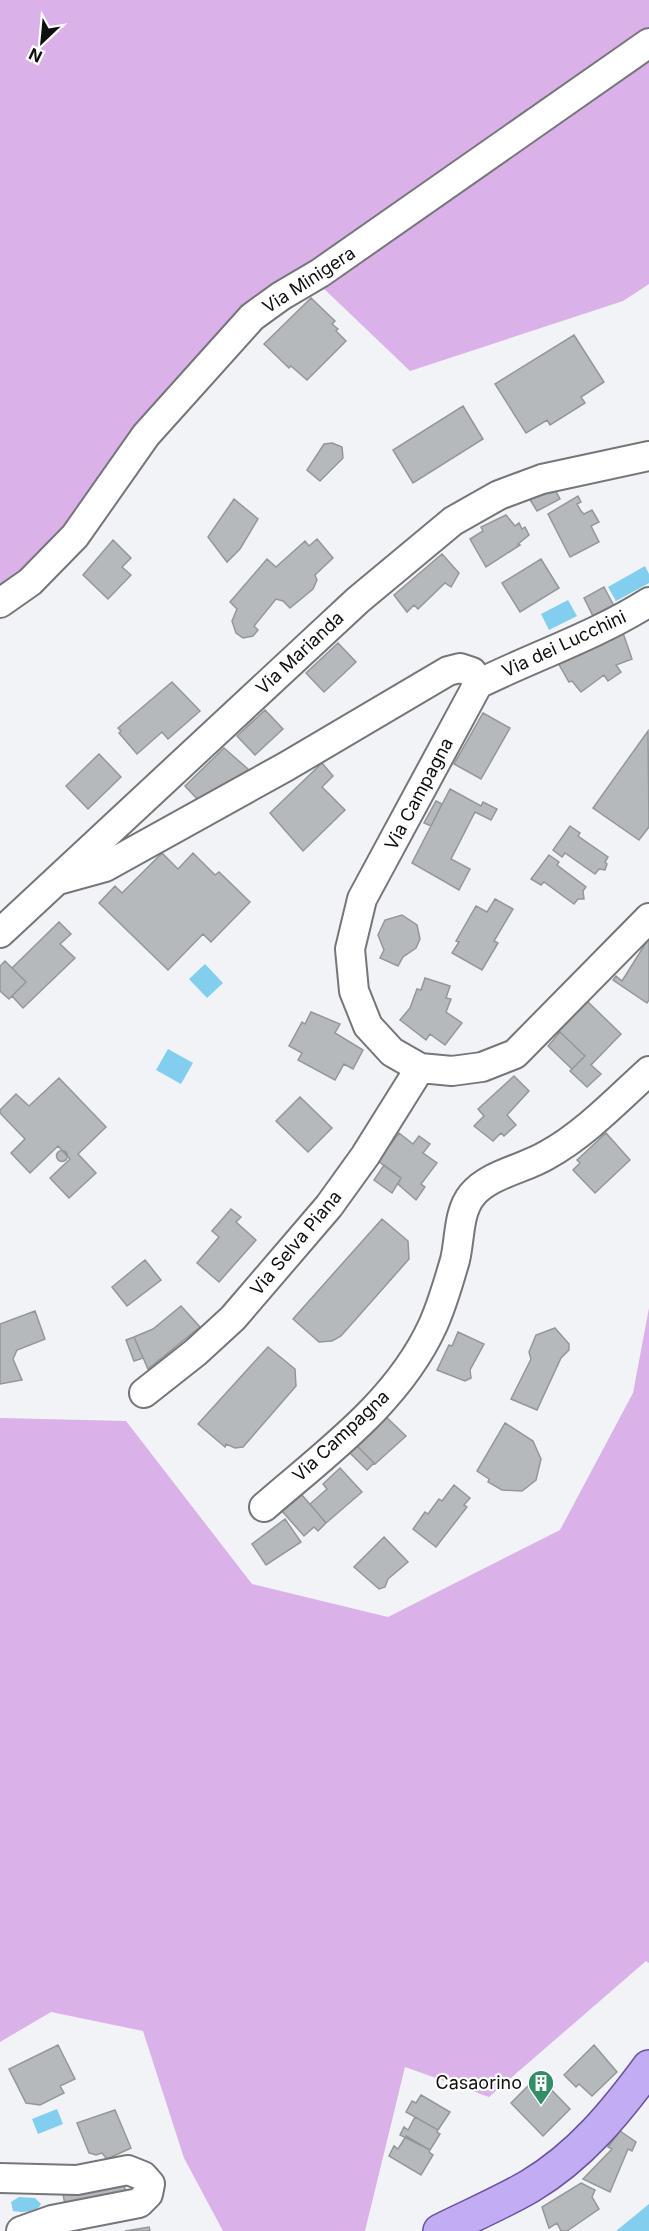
<svg xmlns="http://www.w3.org/2000/svg" width="649" height="2231" font-family="Inter,sans-serif">
	<style>
		.forest { fill: #dab1e9 }
		.water { fill: #82ceef }
		.building { fill: #b6b9bc; stroke: #94979a; stroke-width: 1.5 }
		.lines { fill: none; stroke-linecap: round; stroke-linejoin: round }
		.minor-casing { stroke: #75767a; stroke-width: 32 }
		.major-casing { stroke: #69529f; stroke-width: 36 }
		.minor { stroke: #fff; stroke-width: 28 }
		.major { stroke: #c2adf3; stroke-width: 33 }
		.labels { text-anchor: middle; stroke-width: 4.5; stroke-linejoin: round; paint-order: stroke }
		.street-label { font-size: 18px; fill: #0f0f11; stroke: #fff }
		.poi-label { font-size: 18px; fill: #0f0f11; stroke: #fff; text-anchor: end }
	</style>
	<rect width="100%" height="100%" fill="#f1f3f7"/>
	<path class="forest" d="M0 0H649V284L623 301 410 371 319 284 281 296 0 603Z
		M649 1308V1963L646 1961 489 2097 405 2067 365 2231H223L184 2158 143 2031 51 2012 0 2042V1418L126 1421 252 1584 388 1617 560 1530 633 1393Z"/>
	<path class="water" d="M645 566 649 574V583L616 601 608 587Z
		M568 600 577 616 549 630 541 614Z
		M205 964 223 983 207 998 189 979Z
		M168 1049 193 1063 181 1084 156 1070Z
		M57 2109 63 2124 38 2134 32 2119Z
		M19 2197 35 2198 41 2204C38 2212 21 2213 13 2211L11 2202Z
		M649 2204V2231H616Z"/>
	<path class="building" d="M311 298 335 321 332 324 338 329 336 331 346 341 307 380 291 366 289 368 264 344Z
		M574 335 604 382 581 397 585 403 550 425 547 420 526 433 495 384Z
		M463 406 483 439 413 483 393 450Z
		M332 443 342 447 343 458 320 481 307 470 324 444Z
		M553 486 560 499 537 511 529 498Z
		M578 496 581 502 577 504 581 511 584 514 592 510 599 522 591 526 599 542 570 557 548 514Z
		M234 499 258 519 240 549 227 562 208 537Z
		M506 515 515 526 519 523 522 529 525 527 529 535 518 544 520 545 486 567 470 539 483 531 481 527Z
		M317 539 333 558 315 575 317 580 313 589 290 608 283 601 276 599 254 626 258 630 253 636 243 638 236 633 232 621 237 609 230 602 267 559 276 567 305 541 309 546Z
		M113 540 131 558 122 567 131 575 108 599 83 575Z
		M442 554 459 573 451 587 445 583 418 609 414 605 407 612 394 595Z
		M541 559 559 588 520 612 502 583Z
		M604 587 615 608 594 618 584 598Z
		M622 630 632 659 616 665 621 672 608 681 604 675 581 692 572 681 569 682 557 661Z
		M338 643 356 662 324 692 306 673Z
		M172 682 200 711 168 739 162 732 137 754 119 733 121 731 118 728Z
		M265 710 283 729 255 755 237 736Z
		M483 713 510 728 481 779 454 764Z
		M648 731 649 827 639 840 593 808Z
		M224 748 248 769 217 799 210 792 200 802 185 786Z
		M99 754 121 777 88 809 66 786Z
		M322 763 333 776 322 787 345 810 303 851 270 813Z
		M450 789 481 806 483 802 497 809 491 820 475 812 451 859 470 869 459 890 412 863Z
		M436 801 442 804 431 826 424 823Z
		M570 826 580 833 578 836 608 857 605 862 607 864 605 870 599 869 595 874 565 853 562 857 553 850Z
		M162 853 178 869 193 853 215 875 219 872 250 902 211 942 203 934 168 970 99 903 115 886 122 893Z
		M549 855 559 862 557 865 586 887 583 891 584 899H578L574 904 544 882 541 885 531 879Z
		M495 899 513 909 494 941 498 943 482 970 452 953 459 942 456 941 476 906 487 912Z
		M402 915 417 925 420 939 416 948 403 957 398 966 380 958 384 950 378 935 385 920Z
		M59 922 71 934 60 944 75 958 23 1008 12 996 26 982 12 968Z
		M649 938V1000L647 1003 613 980 616 976 622 981Z
		M5 961 26 982 9 999 0 991V966Z
		M425 978 450 986 446 998 451 999 446 1012 462 1023 445 1045 430 1034 426 1040 400 1020 410 1008 417 989 421 990Z
		M587 1001 621 1034 591 1065 601 1074 587 1087 570 1071 585 1056 560 1032 556 1033Z
		M311 1012 340 1024 335 1033 363 1050 353 1069 344 1064 335 1080 298 1060 302 1053 289 1046 302 1022 305 1024Z
		M560 1032 585 1056 572 1069 548 1046Z
		M514 1076 529 1091 507 1115 516 1125 504 1136 501 1133 493 1141 474 1126 484 1116 478 1109Z
		M59 1078 106 1127 78 1154 96 1173 69 1198 50 1178 70 1159 58 1146 30 1173 11 1153 25 1139 0 1113V1110L16 1094 29 1106Z
		M300 1097 332 1128 308 1152 276 1121Z
		M399 1133 413 1144 419 1136 430 1144 423 1153 437 1163 421 1184 425 1187 416 1200 398 1184 401 1178 378 1161Z
		M606 1133 630 1160 595 1193 573 1170 580 1163 577 1160Z
		M56.5 1156a5.5 5.5 0 1 1 11 0a5.5 5.5 0 1 1-11 0Z
		M384 1165 401 1178 392 1193 374 1180Z
		M231 1209 241 1217 236 1222 256 1240 219 1282 197 1263 219 1237 212 1231Z
		M382 1219 408 1241 409 1259 341 1336 332 1341 319 1342 293 1319Z
		M145 1260 161 1280 127 1306 112 1287Z
		M181 1306 200 1327 148 1369 134 1337 153 1329Z
		M35 1311 45 1339 17 1350 13 1359 22 1380 0 1384V1324Z
		M555 1328 569 1344V1350L561 1358 537 1410 511 1399 531 1359 529 1352 536 1335Z
		M458 1332 484 1344 470 1370 471 1378 465 1381 437 1370 449 1345 452 1346Z
		M134 1337 143 1358 134 1361 126 1340Z
		M268 1347 295 1369 296 1386 243 1447 235 1448 226 1444 225 1447 198 1424Z
		M384 1415 406 1436 375 1464 356 1445Z
		M505 1423 533 1441 541 1459 536 1480 522 1491 502 1490 488 1482 489 1479 477 1471Z
		M357 1446 374 1463 367 1470 350 1453Z
		M340 1468 362 1492 326 1523 310 1504 327 1489 323 1484Z
		M454 1485 470 1498 464 1505 467 1507 436 1547 413 1529 425 1512 428 1514 439 1499 442 1501Z
		M302 1495 326 1523 318 1531 314 1527 304 1536 282 1511Z
		M285 1519 301 1542 266 1565 252 1544Z
		M384 1537 408 1562 388 1579 385 1587 379 1589 354 1567Z
		M58 2045 75 2079 60 2086 64 2093 40 2105 26 2103 9 2069Z
		M594 2045 617 2072 592 2096 579 2084 576 2087 564 2075Z
		M538 2076 570 2109 543 2136 511 2103Z
		M421 2095 450 2112 438 2130 406 2112 412 2101 416 2103Z
		M115 2110 131 2148 107 2159 102 2153 96 2155 89 2153 77 2123Z
		M415 2117 438 2130 437 2132 440 2134 430 2150 400 2135 404 2127 408 2130Z
		M620 2131 636 2142 632 2151 628 2149 610 2192 583 2179 612 2149 608 2147Z
		M406 2136 430 2150 429 2152 433 2155 421 2175 389 2156 394 2146 398 2149Z
		M123 2179 127 2199 66 2210 63 2194Z
		M581 2183 595 2190 592 2197 599 2209 567 2231H561L557 2223 549 2228 542 2207Z
		M149 2227 150 2231H125Z"/>
	<g class="lines">
		<g class="minor-casing">
			<path id="minor" d="M0 603 30 582 75 536 146 435 252 317 281 296 320 273 649 43
				M478 684C535 656 595 636 649 602
				M58 880 105 867 287 766 448 671 460 668 472 672 478 684 362 899 350 949 354 991 368 1026 392 1052 420 1068 452 1071 482 1067 515 1054 649 918
				M0 933 358 600 453 521 499 495 542 479 649 456
				M144 1393 196 1352 233 1318 329 1206 365 1156 420 1068
				M264 1507C326 1453 398 1402 433 1325 442 1305 449 1281 455 1260 460 1240 458 1212 472 1195 489 1174 524 1169 547 1155 585 1134 617 1100 649 1071
				M0 2178 77 2180 128 2170 143 2176 150 2184 148 2194 139 2203 52 2220 21 2231"/>
		</g>
		<g class="major-casing">
			<path id="major" d="M440 2231C470 2216 501 2203 530 2186 580 2156 615 2113 649 2067"/>
		</g>
		<use href="#minor" class="minor"/>
		<use href="#major" class="major"/>
	</g>
	<defs>
		<g id="building-pin" transform="scale(1.35)"><path d="M0 17L-7.5 6A9.5 9.5 0 1 1 7.5 6Z" fill="#328e65" stroke="#fff"/><path d="M-4-6H4V6H1V3H-1V6H-4ZM-2.5-4.3h1.7v1.8h-1.7ZM.8-4.3h1.7v1.8H.8ZM-2.5-1h1.7V.8h-1.7ZM.8-1h1.7V.8H.8Z" fill="#fff"/></g>
	</defs>
	<g fill-rule="evenodd">
		<use href="#building-pin" x="541" y="2083"/>
	</g>
	<g class="labels">
		<g class="street-label">
			<text transform="translate(309 280) rotate(-33)" y="6">Via Minigera</text>
			<text transform="translate(564 644) rotate(-25)" y="6">Via dei Lucchini</text>
			<text transform="translate(300 653) rotate(-43)" y="6">Via Marianda</text>
			<text transform="translate(419 794) rotate(-62)" y="6">Via Campagna</text>
			<text transform="translate(296 1243) rotate(-50)" y="6">Via Selva Piana</text>
			<text transform="translate(341 1436) rotate(-43)" y="6">Via Campagna</text>
		</g>
		<g class="poi-label">
			<text x="522" y="2089">Casaorino</text>
		</g>
	</g>
	<g transform="translate(42 42) rotate(206)" stroke="#ffffff" stroke-width="4.5" paint-order="stroke">
	<path d="M0-4.5L10 22L0 15L-10 22Z" fill="#0f0f11"/>
	<text y="-9" font-size="16" font-weight="bold" text-anchor="middle" fill="#0f0f11">N</text>
	</g>
</svg>
